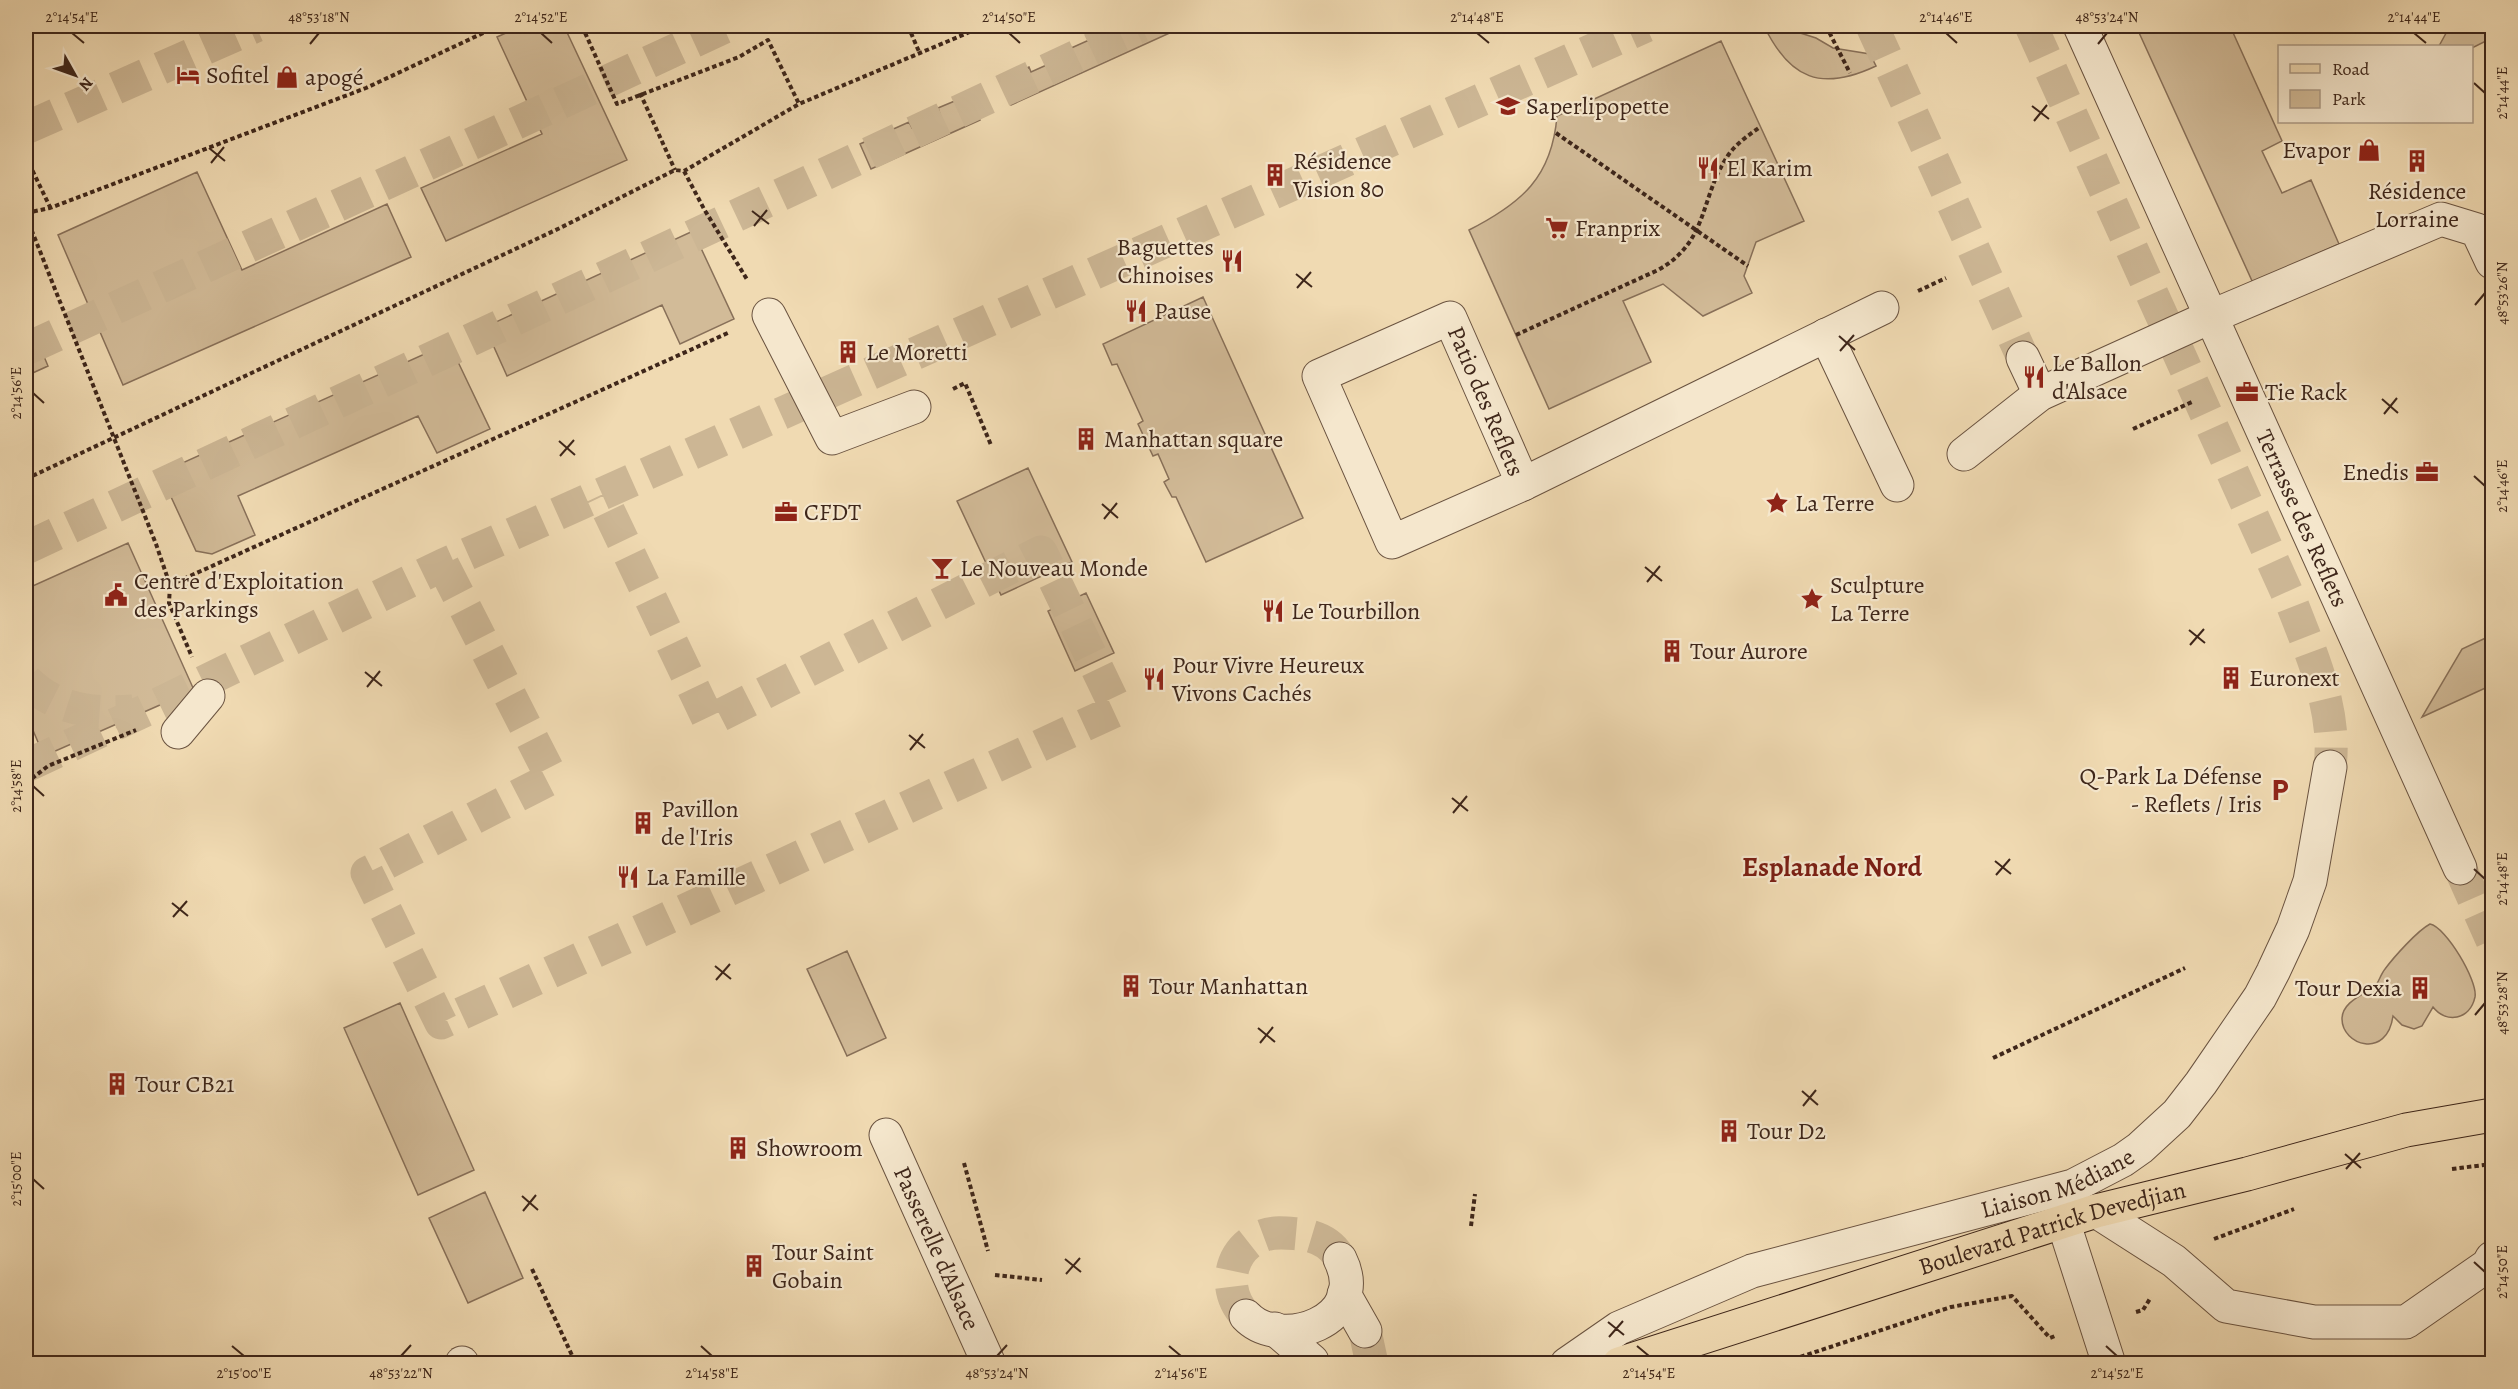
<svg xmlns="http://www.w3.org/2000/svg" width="2518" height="1389" font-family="Alegreya,serif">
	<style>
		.green { fill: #d2bb98; stroke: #887059; stroke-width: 1.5 }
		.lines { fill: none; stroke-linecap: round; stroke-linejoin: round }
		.minor-tunnel { stroke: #ccb694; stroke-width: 33; stroke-dasharray: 33 16; stroke-linecap: butt }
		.highway-tunnel { stroke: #ccb694; stroke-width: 33; stroke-dasharray: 33 16; stroke-linecap: butt }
		.minor-casing { stroke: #6a5340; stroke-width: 35 }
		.major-casing { stroke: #3e261a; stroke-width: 35 }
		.path { stroke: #3e261a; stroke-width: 4; stroke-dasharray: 4.5 3; stroke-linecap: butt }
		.minor { stroke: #f5e7cd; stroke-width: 33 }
		.major { stroke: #f0dab2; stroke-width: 33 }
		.ticks { fill: none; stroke: #3e261a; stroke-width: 2 }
		.labels { text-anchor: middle; stroke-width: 4.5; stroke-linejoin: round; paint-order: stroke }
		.poi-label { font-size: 24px; fill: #3e261a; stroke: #f5e7cd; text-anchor: start }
		.street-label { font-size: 24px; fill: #3e261a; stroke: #f5e7cd }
		.quarter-label { font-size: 27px; font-weight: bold; fill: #7a1f14; stroke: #f5e7cd }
		.neatline { fill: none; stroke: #3e261a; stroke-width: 2 }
		.ticks-label { font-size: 15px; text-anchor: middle; fill: #3e261a }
	</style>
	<rect width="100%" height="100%" fill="#f0dab2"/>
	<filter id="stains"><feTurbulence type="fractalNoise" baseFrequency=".00333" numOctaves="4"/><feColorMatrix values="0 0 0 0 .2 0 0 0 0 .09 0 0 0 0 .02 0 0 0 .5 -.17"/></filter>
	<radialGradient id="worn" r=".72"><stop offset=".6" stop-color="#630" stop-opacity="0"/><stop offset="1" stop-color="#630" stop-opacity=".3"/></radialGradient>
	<path class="green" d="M522 26H564L627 160 446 241 421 188 542 134 497 37Z
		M1119 26H1185L1011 105 999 80 1029 67 1031 72 1060 59 1058 54 1089 40 1091 45 1121 31Z
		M1764 26H1787L1791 30 1816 38 1833 48 1870 54 1876 66C1821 92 1790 79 1764 26Z
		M2136 26H2230L2282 141 2262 151 2282 193 2311 180 2339 244 2253 283Z
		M2450 26H2492V38L2472 48 2439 46Z
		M1721 41 1804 221 1756 242 1744 276 1752 293 1703 316 1663 284 1623 301 1651 362 1549 409 1469 230C1522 203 1552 177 1557 116Z
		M969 95 980 120 871 169 860 144 909 122 912 128 940 114 938 108Z
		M197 172 242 270 387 204 411 257 123 385 58 235Z
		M693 231 734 319 680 344 662 305 507 376 485 327Z
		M1203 297 1303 518 1206 562 1176 497H1172L1164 482 1169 479 1158 454 1153 456 1138 424 1143 421 1117 364 1112 365 1103 344Z
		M26 313 48 366 26 376Z
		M449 343 490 429 437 453 418 416 238 496 255 535 212 554 196 551 160 473Z
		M1028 468 1072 562 1001 595 957 501Z
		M128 543 194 690 44 756 26 714V589Z
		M1086 593 1114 653 1075 671 1048 611Z
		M2492 635V685L2422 717 2462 649Z
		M2430 924C2446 927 2478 981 2475 997 2470 1020 2446 1024 2433 1007L2422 1026 2414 1029 2402 1025 2393 1016C2387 1060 2342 1045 2342 1019 2342 1000 2369 993 2376 985 2379 981 2381 974 2385 969 2394 957 2417 931 2430 924Z
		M847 951 886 1038 847 1056 807 969Z
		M400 1003 474 1170 418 1195 344 1028Z
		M485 1192 523 1278 468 1303 429 1218Z"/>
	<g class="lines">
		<path class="minor-tunnel" d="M1872 26 2023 358
			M2031 26 2292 604C2312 656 2337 710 2330 767
			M26 128 256 26
			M443 565 552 778 367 873 441 1023 1117 710 1041 552 709 721 601 495
			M26 680C55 710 93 714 133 711
			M26 766 146 710 443 565 1646 26
			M2460 868 2492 940
			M1246 1316C1221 1290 1229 1249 1262 1236 1274 1231 1287 1233 1299 1234 1316 1236 1332 1243 1340 1259
			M1365 1331 1372 1364"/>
		<path class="highway-tunnel" d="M26 349 727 26
			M26 548 1141 26"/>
		<g class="minor-casing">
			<g id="minor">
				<path id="s1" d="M2080 26 2460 868"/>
				<path d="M769 315 832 438 914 407"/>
				<path d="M1450 318 1523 484 1392 542 1319 376Z"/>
				<path d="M1826 335 1897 485"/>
				<path d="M2023 358 2040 394"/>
				<path d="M1964 454 2040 394 2210 317 2441 219 2477 230 2492 262"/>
				<path d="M1523 484 1882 308"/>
				<path d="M178 732 208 696"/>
				<path id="s2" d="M886 1135 989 1364"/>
				<path d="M2096 1211 2174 1261 2226 1306 2314 1322H2406L2488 1265 2492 1258"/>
				<path d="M2063 1221 2109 1364"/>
				<path d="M1344 1294 1365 1331"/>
				<path d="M1246 1316C1280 1352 1371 1321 1340 1259"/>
				<path d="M1275 1329 1312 1361"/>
				<path d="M462 1363V1364"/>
				<path id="s3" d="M1567 1364 1619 1328 1752 1271 2073 1186 2123 1160 2140 1148 2177 1114 2201 1083 2260 997 2273 972 2293 929 2310 881 2330 767"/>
			</g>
		</g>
		<g class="major-casing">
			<g id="major">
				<path id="s4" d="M1619 1364 2096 1211 2247 1174 2406 1130 2492 1115"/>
			</g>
		</g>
		<path class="path" d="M582 26 617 104 739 57 768 40 799 104
			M908 26 920 54
			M1826 26 1850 73
			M1804 30 1816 26
			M640 93 675 170
			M1556 133 1748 266
			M26 157 50 207
			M684 171 704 209 748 281
			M26 213 50 208 366 88 498 26
			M26 216 156 544 170 585 169 603 192 657
			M1918 291 1946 278
			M1516 335 1658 270C1710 241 1699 197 1729 154 1737 143 1749 135 1760 127
			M953 389 965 383 991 445
			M2133 429 2194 401
			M26 479 560 228 675 170 684 171 799 104 984 26
			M170 585 730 332
			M26 783 48 766 136 730
			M1993 1058 2185 968
			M964 1163 988 1251
			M2452 1169 2492 1164
			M1471 1226 1475 1194
			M2214 1239 2294 1209
			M532 1269 576 1364
			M995 1275 1042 1280
			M2136 1312 2143 1310 2151 1297
			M1779 1364 1951 1307 2012 1296 2050 1338 2055 1336"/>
		<use href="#minor" class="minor"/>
		<use href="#major" class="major"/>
	</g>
	<path class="ticks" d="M72 33 84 43M541 33 552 43M1009 33 1020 43M1477 33 1489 43M1946 33 1957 43M2414 33 2426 43M310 44 319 33M2098 44 2107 33M2474 83 2485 93M2032 106 2049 119M2034 121 2047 105M209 148 225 161M211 163 224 147M752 211 769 224M754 226 767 210M1296 274 1312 287M1297 288 1311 272M2475 305 2485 293M1839 336 1855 350M1840 351 1854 335M33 393 44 403M2382 399 2398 413M2384 414 2397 398M559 441 575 455M560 456 574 440M2474 476 2485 486M1102 504 1118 518M1104 519 1117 503M1645 567 1662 581M1647 582 1660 566M2189 630 2205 643M2190 645 2204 629M365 672 382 686M367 687 380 671M909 735 925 748M910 750 923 734M33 786 44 796M1452 798 1468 811M1453 813 1467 796M1995 861 2011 874M2474 869 2485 879M1996 875 2010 859M172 903 188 916M173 917 187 901M715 966 731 979M716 980 730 964M2475 1015 2485 1003M1258 1028 1275 1042M1260 1043 1273 1027M1802 1091 1818 1105M1803 1106 1816 1090M2345 1154 2361 1168M2346 1169 2360 1153M33 1179 44 1189M522 1196 538 1210M523 1211 536 1195M1065 1259 1081 1272M2474 1262 2485 1272M1066 1274 1080 1258M1608 1322 1624 1335M1609 1337 1623 1321M232 1346 244 1356M701 1346 712 1356M1169 1346 1181 1356M1637 1346 1649 1356M2106 1346 2117 1356M401 1356 411 1345M997 1356 1007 1345"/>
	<defs>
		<g id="hotel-bare" transform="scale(1.8)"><path d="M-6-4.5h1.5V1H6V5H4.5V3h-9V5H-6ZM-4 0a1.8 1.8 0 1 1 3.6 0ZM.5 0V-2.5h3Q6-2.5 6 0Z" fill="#8f2418" stroke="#f5e7cd" stroke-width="2.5" paint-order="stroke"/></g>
		<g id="shop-bare" transform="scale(1.8)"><path d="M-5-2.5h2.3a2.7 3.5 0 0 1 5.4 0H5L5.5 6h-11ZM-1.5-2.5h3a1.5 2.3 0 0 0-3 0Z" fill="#8f2418" stroke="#f5e7cd" stroke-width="2.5" paint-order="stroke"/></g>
		<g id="school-bare" transform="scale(1.8)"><path d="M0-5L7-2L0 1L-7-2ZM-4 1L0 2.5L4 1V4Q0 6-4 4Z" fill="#8f2418" stroke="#f5e7cd" stroke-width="2.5" paint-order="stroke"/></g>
		<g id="building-bare" transform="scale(1.8)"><path d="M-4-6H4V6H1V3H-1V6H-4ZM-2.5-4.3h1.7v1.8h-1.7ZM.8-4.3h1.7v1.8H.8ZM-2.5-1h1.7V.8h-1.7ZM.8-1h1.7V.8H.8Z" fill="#8f2418" stroke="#f5e7cd" stroke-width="2.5" paint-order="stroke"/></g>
		<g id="restaurant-bare" transform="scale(1.8)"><path d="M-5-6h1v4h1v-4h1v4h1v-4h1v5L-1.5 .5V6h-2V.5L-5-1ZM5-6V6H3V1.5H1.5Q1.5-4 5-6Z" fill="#8f2418" stroke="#f5e7cd" stroke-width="2.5" paint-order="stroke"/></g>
		<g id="supermarket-bare" transform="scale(1.8)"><path d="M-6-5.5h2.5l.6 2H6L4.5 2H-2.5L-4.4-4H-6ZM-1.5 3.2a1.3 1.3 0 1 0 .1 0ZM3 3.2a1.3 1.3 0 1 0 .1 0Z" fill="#8f2418" stroke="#f5e7cd" stroke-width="2.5" paint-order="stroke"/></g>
		<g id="office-bare" transform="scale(1.8)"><path d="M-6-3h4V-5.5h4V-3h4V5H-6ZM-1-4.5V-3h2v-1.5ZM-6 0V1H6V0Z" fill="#8f2418" stroke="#f5e7cd" stroke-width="2.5" paint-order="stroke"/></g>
		<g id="sight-bare" transform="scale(1.8)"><path d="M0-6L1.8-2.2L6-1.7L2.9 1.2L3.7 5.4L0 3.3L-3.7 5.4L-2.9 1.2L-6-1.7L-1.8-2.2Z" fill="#8f2418" stroke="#f5e7cd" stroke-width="2.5" paint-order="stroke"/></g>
		<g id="bar-bare" transform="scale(1.8)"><path d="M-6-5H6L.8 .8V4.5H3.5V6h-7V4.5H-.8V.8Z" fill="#8f2418" stroke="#f5e7cd" stroke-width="2.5" paint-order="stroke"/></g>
		<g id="civic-bare" transform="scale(1.8)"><path d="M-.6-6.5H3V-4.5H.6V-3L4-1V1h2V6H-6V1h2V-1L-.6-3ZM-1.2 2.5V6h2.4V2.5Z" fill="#8f2418" stroke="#f5e7cd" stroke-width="2.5" paint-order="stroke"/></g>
		<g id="parking-bare" transform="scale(1.8)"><path d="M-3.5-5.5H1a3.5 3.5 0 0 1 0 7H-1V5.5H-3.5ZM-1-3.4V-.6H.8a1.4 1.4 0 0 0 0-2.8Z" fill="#8f2418" stroke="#f5e7cd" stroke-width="2.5" paint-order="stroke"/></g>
	</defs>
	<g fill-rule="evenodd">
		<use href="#hotel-bare" x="188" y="75"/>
		<use href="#shop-bare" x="287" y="77"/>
		<use href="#school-bare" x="1508" y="106"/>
		<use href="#shop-bare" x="2369" y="150"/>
		<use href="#building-bare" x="2417" y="161"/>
		<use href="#restaurant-bare" x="1708" y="168"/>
		<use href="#building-bare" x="1275" y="175"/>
		<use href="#supermarket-bare" x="1557" y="228"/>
		<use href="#restaurant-bare" x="1232" y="261"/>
		<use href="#restaurant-bare" x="1136" y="311"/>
		<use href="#building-bare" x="848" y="352"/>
		<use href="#restaurant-bare" x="2034" y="377"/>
		<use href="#office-bare" x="2247" y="392"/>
		<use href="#building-bare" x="1086" y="439"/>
		<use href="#office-bare" x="2427" y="472"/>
		<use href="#sight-bare" x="1777" y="503"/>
		<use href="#office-bare" x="786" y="512"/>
		<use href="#bar-bare" x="942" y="568"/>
		<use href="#civic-bare" x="116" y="595"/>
		<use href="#sight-bare" x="1812" y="599"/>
		<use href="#restaurant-bare" x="1273" y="611"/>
		<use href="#building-bare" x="1672" y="651"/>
		<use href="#building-bare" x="2231" y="678"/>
		<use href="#restaurant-bare" x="1154" y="679"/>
		<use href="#parking-bare" x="2280" y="790"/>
		<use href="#building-bare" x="643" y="823"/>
		<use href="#restaurant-bare" x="628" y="877"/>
		<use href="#building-bare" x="1131" y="986"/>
		<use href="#building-bare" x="2420" y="988"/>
		<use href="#building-bare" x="117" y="1084"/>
		<use href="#building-bare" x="1729" y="1131"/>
		<use href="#building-bare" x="738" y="1148"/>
		<use href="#building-bare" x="754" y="1266"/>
	</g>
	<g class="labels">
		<g class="poi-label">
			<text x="206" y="83">Sofitel</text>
			<text x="305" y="85">apogé</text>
			<text x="1526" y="114">Saperlipopette</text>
			<text x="2351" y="158" text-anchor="end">Evapor</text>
			<text x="1293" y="169">Résidence<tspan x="1293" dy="28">Vision 80</tspan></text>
			<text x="1726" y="176">El Karim</text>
			<text x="2417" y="199" text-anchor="middle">Résidence<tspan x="2417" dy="28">Lorraine</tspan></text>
			<text x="1575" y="236">Franprix</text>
			<text x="1214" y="255" text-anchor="end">Baguettes<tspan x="1214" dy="28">Chinoises</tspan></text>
			<text x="1154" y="319">Pause</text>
			<text x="866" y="360">Le Moretti</text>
			<text x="2052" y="371">Le Ballon<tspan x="2052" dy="28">d'Alsace</tspan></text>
			<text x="2265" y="400">Tie Rack</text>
			<text x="1104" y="447">Manhattan square</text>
			<text x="2409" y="480" text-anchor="end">Enedis</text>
			<text x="1795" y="511">La Terre</text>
			<text x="804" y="520">CFDT</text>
			<text x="960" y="576">Le Nouveau Monde</text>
			<text x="134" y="589">Centre d'Exploitation<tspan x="134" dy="28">des Parkings</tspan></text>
			<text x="1830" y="593">Sculpture<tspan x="1830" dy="28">La Terre</tspan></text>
			<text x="1291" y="619">Le Tourbillon</text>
			<text x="1690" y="659">Tour Aurore</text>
			<text x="1172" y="673">Pour Vivre Heureux<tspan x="1172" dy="28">Vivons Cachés</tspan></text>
			<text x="2249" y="686">Euronext</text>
			<text x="2262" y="784" text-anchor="end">Q-Park La Défense<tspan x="2262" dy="28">- Reflets / Iris</tspan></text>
			<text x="661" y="817">Pavillon<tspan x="661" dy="28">de l'Iris</tspan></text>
			<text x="646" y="885">La Famille</text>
			<text x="1149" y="994">Tour Manhattan</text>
			<text x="2402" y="996" text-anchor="end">Tour Dexia</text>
			<text x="135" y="1092">Tour CB21</text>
			<text x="1747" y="1139">Tour D2</text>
			<text x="756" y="1156">Showroom</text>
			<text x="772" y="1260">Tour Saint<tspan x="772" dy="28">Gobain</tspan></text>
		</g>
		<g class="street-label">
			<text transform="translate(1486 401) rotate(67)" y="8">Patio des Reflets</text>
			<text dy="8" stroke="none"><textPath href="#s1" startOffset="540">Terrasse des Reflets</textPath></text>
			<text dy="8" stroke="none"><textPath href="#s3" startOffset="526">Liaison Médiane</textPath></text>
			<text dy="8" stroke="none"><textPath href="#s4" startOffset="454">Boulevard Patrick Devedjian</textPath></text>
			<text dy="8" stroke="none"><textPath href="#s2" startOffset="124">Passerelle d'Alsace</textPath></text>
		</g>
		<g class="quarter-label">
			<text x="1832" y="876">Esplanade Nord</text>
		</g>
	</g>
	<rect width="2518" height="1389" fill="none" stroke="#f0dab2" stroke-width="66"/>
	<rect x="2278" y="45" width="195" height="78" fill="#f5e7cd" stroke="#ac9a85" stroke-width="1.5"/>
	<rect x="2290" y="64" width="30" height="9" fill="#f0dab2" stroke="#ac9a85" stroke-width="1.5"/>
	<text x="2332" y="75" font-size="18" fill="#3e261a">Road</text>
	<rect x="2290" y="90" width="30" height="18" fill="#d2bb98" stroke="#ac9a85" stroke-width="1.5"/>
	<text x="2332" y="105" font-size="18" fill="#3e261a">Park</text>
	<g transform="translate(75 75) rotate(130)" stroke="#f5e7cd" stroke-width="4.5" paint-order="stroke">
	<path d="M0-4.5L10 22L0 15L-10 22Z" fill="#3e261a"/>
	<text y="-9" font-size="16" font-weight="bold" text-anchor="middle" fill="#3e261a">N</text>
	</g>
	<rect x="33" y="33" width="2452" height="1323" class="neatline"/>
	<g class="ticks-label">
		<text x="72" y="22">2°14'54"E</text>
		<text x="319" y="22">48°53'18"N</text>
		<text x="541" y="22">2°14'52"E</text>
		<text x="1009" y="22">2°14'50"E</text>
		<text x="1477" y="22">2°14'48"E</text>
		<text x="1946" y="22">2°14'46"E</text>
		<text x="2107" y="22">48°53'24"N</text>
		<text x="2414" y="22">2°14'44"E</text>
		<text transform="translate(2502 93) rotate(-90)" y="5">2°14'44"E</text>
		<text transform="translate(2502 293) rotate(-90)" y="5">48°53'26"N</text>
		<text transform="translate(16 393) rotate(-90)" y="5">2°14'56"E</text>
		<text transform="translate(2502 486) rotate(-90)" y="5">2°14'46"E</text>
		<text transform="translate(16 786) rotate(-90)" y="5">2°14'58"E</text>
		<text transform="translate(2502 879) rotate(-90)" y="5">2°14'48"E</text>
		<text transform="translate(2502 1003) rotate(-90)" y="5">48°53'28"N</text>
		<text transform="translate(16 1179) rotate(-90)" y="5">2°15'00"E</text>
		<text transform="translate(2502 1272) rotate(-90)" y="5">2°14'50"E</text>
		<text x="244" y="1378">2°15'00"E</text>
		<text x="401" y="1378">48°53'22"N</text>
		<text x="712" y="1378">2°14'58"E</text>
		<text x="997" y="1378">48°53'24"N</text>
		<text x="1181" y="1378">2°14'56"E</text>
		<text x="1649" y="1378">2°14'54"E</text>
		<text x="2117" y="1378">2°14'52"E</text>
	</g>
	<rect width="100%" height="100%" filter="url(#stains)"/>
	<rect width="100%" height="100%" fill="url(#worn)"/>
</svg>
